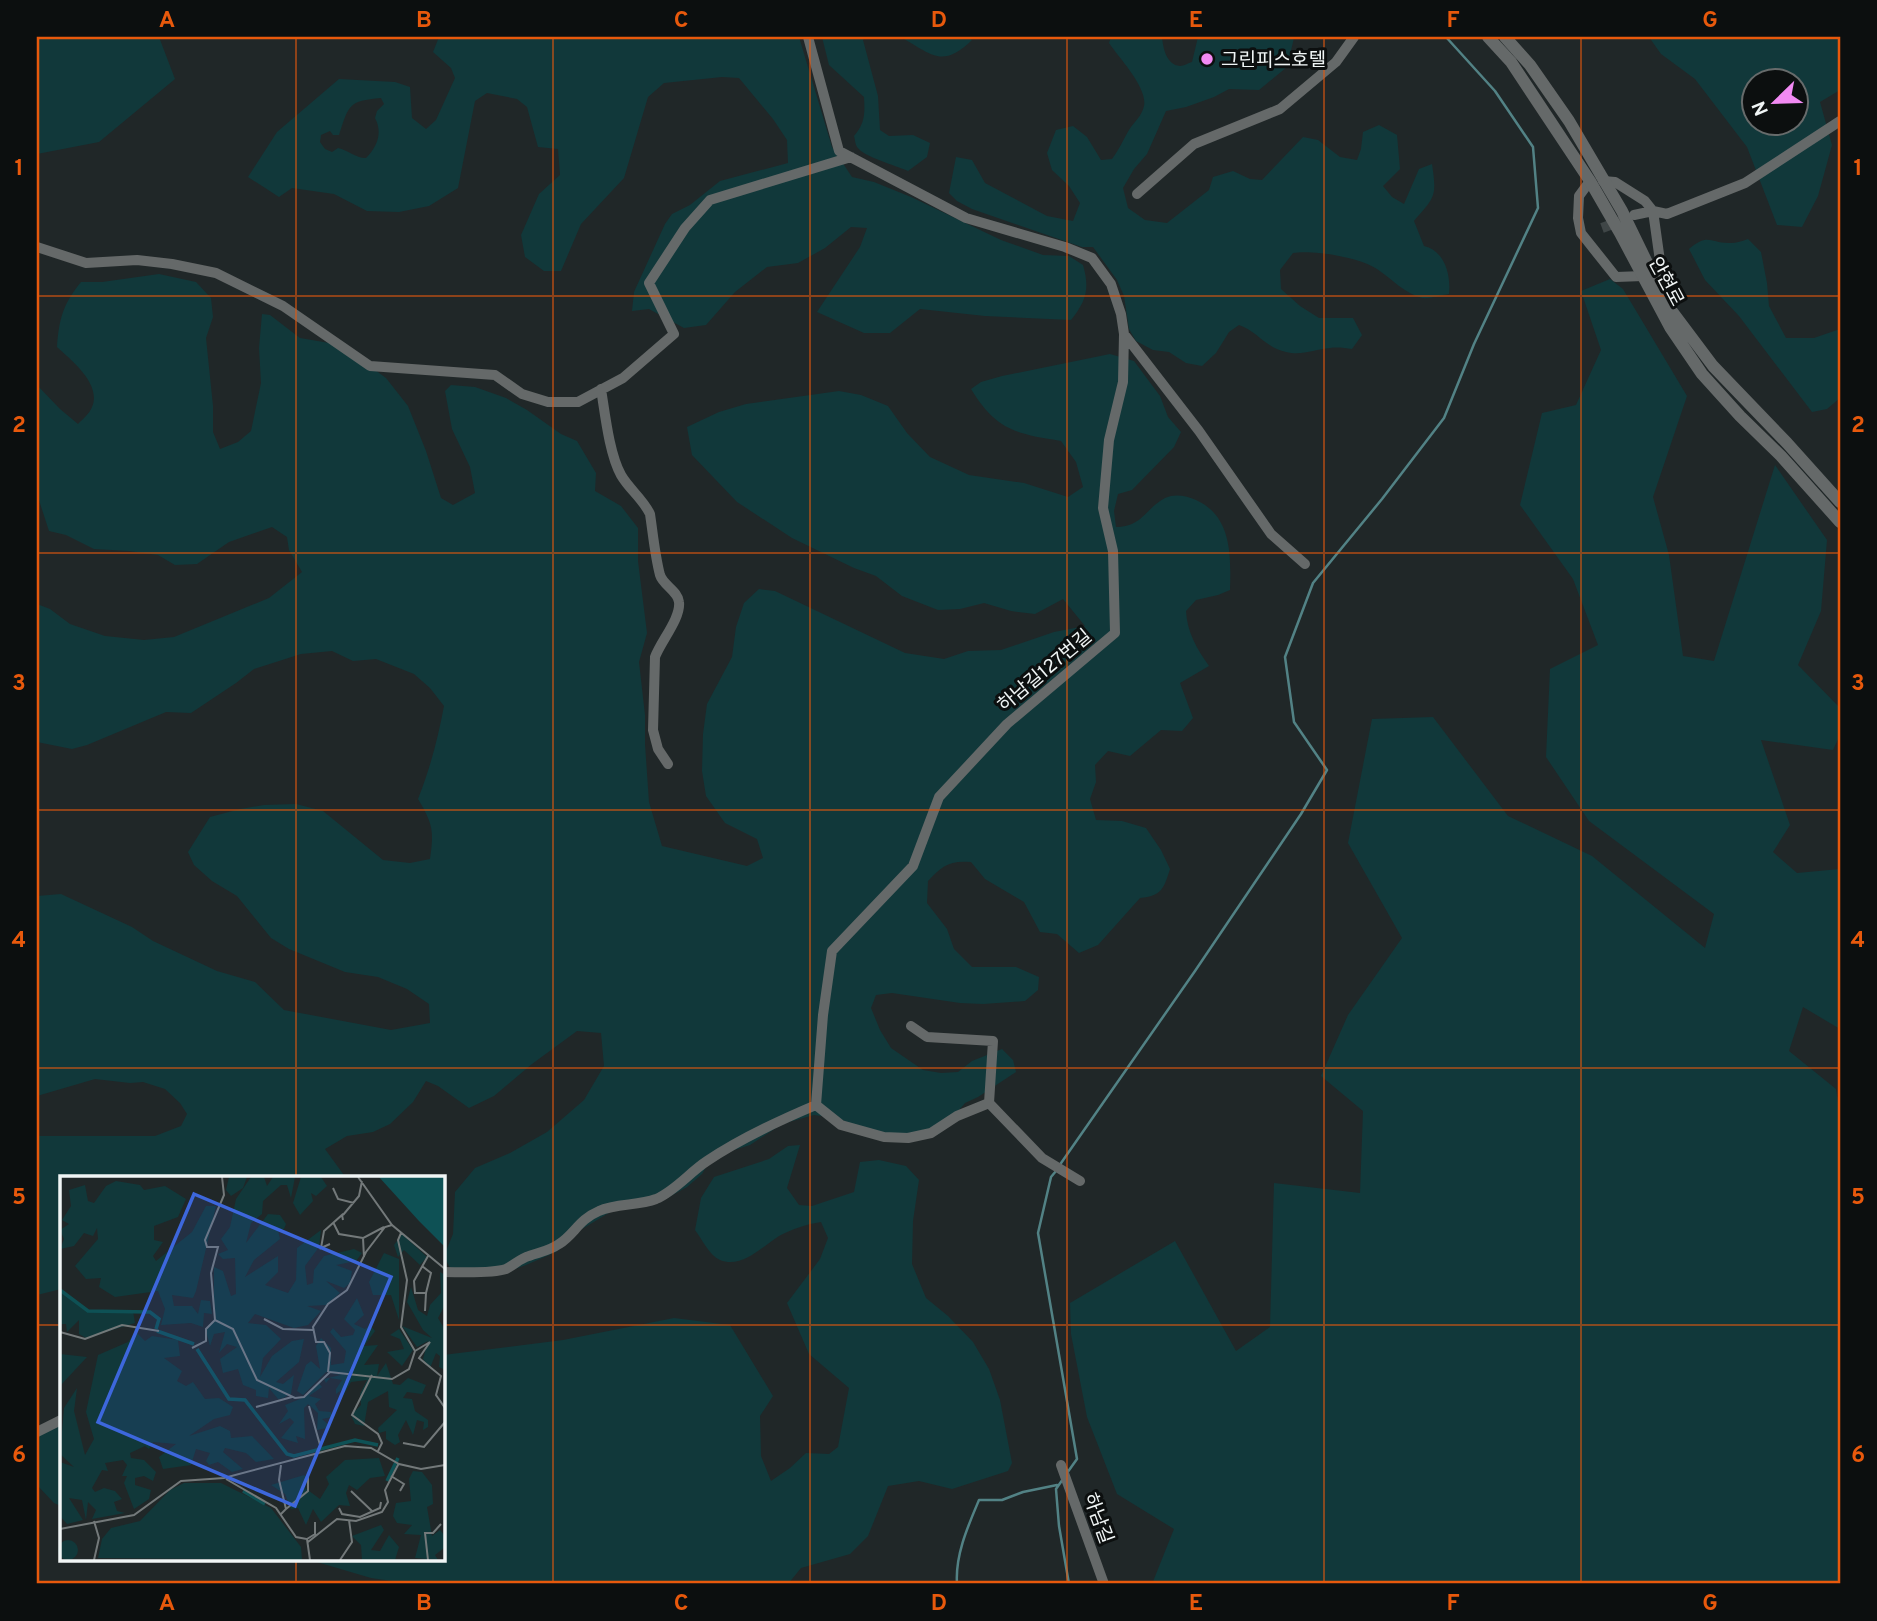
<svg xmlns="http://www.w3.org/2000/svg" width="1877" height="1621" font-family="Overpass,'Noto Sans KR',sans-serif">
	<style>
		.green { fill: #11383a; fill-rule: evenodd }
		.lines { fill: none; stroke-linecap: round; stroke-linejoin: round }
		.stream { stroke: #528285; stroke-width: 2.5 }
		.minor-tunnel { stroke: #3f4647; stroke-width: 10; stroke-dasharray: 10 5; stroke-linecap: butt }
		.minor { stroke: #656969; stroke-width: 10 }
		.tertiary { stroke: #656969; stroke-width: 12 }
		.grid { fill: none; stroke: #e8590c; stroke-width: 2; stroke-opacity: 0.55 }
		.poi-dot { fill: #f28af3; stroke: #0c0f0f; stroke-width: 2.5 }
		.labels { text-anchor: middle; stroke-width: 6; stroke-linejoin: round; paint-order: stroke }
		.poi-label { font-size: 19px; fill: #f0f5f5; stroke: #0c0f0f; text-anchor: start }
		.street-label { font-size: 19px; fill: #f0f5f5; stroke: #0c0f0f }
		.inset-river { fill: none; stroke: #0e5155; stroke-width: 3.5 }
		.inset-road { fill: none; stroke: #73797a; stroke-width: 2 }
		.view { fill: #3d67dc; fill-opacity: 0.15; stroke: #3d67dc; stroke-width: 3.5 }
		.inset-edge { fill: none; stroke: #f0f5f5; stroke-width: 3.5 }
		.neatline { fill: none; stroke: #e8590c; stroke-width: 2.5 }
		.grid-label { font-size: 23px; text-anchor: middle; font-weight: bold; fill: #e8590c }
	</style>
	<rect width="100%" height="100%" fill="#202728"/>
	<path class="green" d="M37 37H159L175 79 99 142 37 154Z
		M439 37H799L832 147 852 177 874 182 911 197 1001 240 1043 255 1069 256 1083 265C1090 289 1086 301 1071 320L985 316 920 309 890 333H864L817 312 860 247 867 228 851 227 825 248 798 263 767 267 735 292 706 325 684 328 649 309 632 311 634 292 665 224 672 214 690 205 720 181 788 163 787 140 773 119 739 78 722 77 664 83 648 97 624 178 581 224 561 271H544L525 257 521 235 539 194 560 175 558 149 538 147 527 107 517 99 487 93 475 101 458 188 429 206 399 212 367 211 334 194 292 188 279 197 248 177 277 132 339 79 395 82 410 87 412 118 426 129 436 120 455 78 451 68 433 52ZM381 98 384 104 377 111 375 118C383 133 377 147 366 158 355 158 348 150 338 148L332 152 325 149 320 142 321 135 330 131 333 135H339C349 105 348 101 381 98Z
		M822 37H866L863 40 878 96 880 130 889 136 913 135 930 143 927 157 908 171C895 165 864 157 857 147 855 144 855 139 854 136 865 123 865 114 864 97L829 65Z
		M900 37H967L972 40C941 70 931 53 900 37Z
		M1111 37H1162C1163 47 1166 65 1180 66 1184 66 1188 63 1192 62L1198 37 1294 38 1287 67 1259 90 1229 89 1214 97 1186 107 1166 111 1147 154 1134 169 1123 188 1128 208 1145 220 1167 223 1209 190 1213 177 1233 171 1250 179 1262 180 1303 137 1318 140 1340 157 1357 160 1361 149 1363 132 1379 125 1397 135 1400 169 1383 186 1392 197 1404 204 1419 169 1432 164C1437 197 1435 197 1414 221L1424 246C1445 251 1451 275 1449 294 1441 295 1430 299 1422 298 1404 293 1392 279 1377 269 1359 257 1313 250 1293 253L1280 270 1281 289 1300 306 1319 318H1353L1362 335 1352 349C1345 348 1337 347 1330 348 1315 349 1302 356 1286 352 1266 348 1257 331 1239 325L1229 332 1216 353 1202 366 1186 363 1169 352 1153 350 1136 341 1129 329 1124 296 1117 280 1093 247H1082L972 209 957 201 949 193 956 157 972 160 985 183 1047 216 1073 221 1080 203 1069 186 1052 170 1047 153 1056 130 1073 126 1087 137 1101 160 1112 159C1119 150 1123 140 1129 130 1134 122 1142 116 1144 106 1148 88 1119 58 1109 43Z
		M1649 37H1840V90L1820 102 1832 145 1818 196 1802 227 1777 225 1747 147 1695 79 1661 54ZM1755 80H1797V122H1755Z
		M1748 239 1761 252 1767 283 1769 306 1786 338H1814L1840 329V398L1827 409 1812 412 1739 316 1705 280 1689 249C1709 232 1710 244 1731 243 1736 243 1743 241 1748 239Z
		M159 274 196 282 211 298 213 317 206 338 213 406V432L220 449 238 442 251 431 261 383 259 348 262 314 270 315 300 338 341 345 386 378 408 406 426 451 441 498 453 505 475 493 470 467 452 429 445 391 451 385 475 387 506 398 527 410 561 434 577 441 596 473 595 491 621 506 638 528V561L647 633 639 662 645 715V744L649 802 662 846 747 866 763 858 757 839 725 823 706 796 702 771 703 734 707 704 732 657 736 627 744 603 759 589 775 591 905 653 944 659 968 651 1001 650 1054 632 1085 626 1063 599 1035 614 1011 611 984 603 960 609 938 610 902 596 876 576 854 568 792 538 737 502 692 455 687 427 719 412 746 404 839 391 861 395 888 406 907 433 930 457 969 475 1024 483 1068 497 1083 487 1076 462 1061 441C1016 434 996 430 971 389L981 382 1002 376 1110 354 1134 361 1160 396 1168 417 1181 432 1174 447 1132 490 1118 494 1114 511 1116 527C1142 527 1145 509 1165 498 1175 493 1187 496 1196 500 1232 516 1231 556 1230 590L1218 595 1196 600 1186 611C1187 632 1197 649 1209 666L1180 683 1193 718 1182 731 1161 730 1130 756 1108 751 1095 765 1096 782 1090 799 1096 820 1122 821 1146 828 1161 850 1170 869C1164 888 1162 896 1140 898L1098 945 1079 953 1057 934 1040 932 1024 902 985 879 971 862C949 860 942 866 928 881L927 903 947 929 954 949 972 967H1016L1039 977 1038 990 1025 1001 983 1004 960 1003 892 993 876 995 871 1008 880 1030 891 1048 923 1070 941 1073 958 1072 972 1061 1002 1049 1013 1060 1016 1072 978 1097 965 1103 939 1134 921 1138 891 1136 865 1129 837 1118 814 1115 782 1124 750 1145 712 1157 702 1174 687 1187 660 1202 612 1211 577 1232 556 1252 526 1265 501 1274 451 1270 444 1256 453 1234 455 1192 475 1168 510 1153 547 1132 584 1100 604 1066 601 1033 577 1031 532 1064 494 1096 469 1108 438 1086 426 1081 413 1102 390 1124 373 1132 347 1136 325 1149 346 1178H61V1289L37 1295V1136H155L181 1126 187 1114 180 1103 165 1089 143 1082 130 1083 95 1079 37 1096V896L61 894 132 927 153 941 217 971 255 982 284 1010 391 1030 430 1023 429 1004 407 989 378 977 345 972 289 949 271 938 237 896 212 881 194 865 188 852 210 817 240 809 264 805 296 804 323 811 383 860 410 863 430 859C434 831 433 824 418 799 430 769 438 738 444 706L430 688 414 674 376 659 353 661 332 651 301 654 254 669 236 683 191 713 166 712 87 745 72 749 37 742V604L50 609 70 624 105 636 144 640 174 637 269 598 302 572 289 550 287 537 272 527 229 542 197 564 175 565 158 555 129 551 94 549 66 535 49 531 37 494V385L60 409 78 424C82 420 90 413 92 407 102 384 71 360 57 347 59 319 63 304 81 282H102Z
		M1610 279 1623 289 1687 396 1653 497 1669 555 1683 656 1714 661 1775 465 1827 540 1821 611 1798 665 1840 708V735L1833 750 1761 740 1790 825 1773 852 1797 873 1840 869V1029L1803 1007 1789 1051 1836 1089 1840 1115V1584H1152L1174 1529 1117 1494 1087 1417 1071 1334 1070 1303 1175 1241 1236 1351 1270 1327 1274 1183 1360 1193 1363 1111 1321 1076 1348 1015 1402 938 1348 843 1372 719 1433 717 1508 816 1592 856 1705 948 1714 914 1589 821 1546 757 1550 669 1598 645 1573 579 1520 505 1542 413 1576 405 1601 350 1581 291Z
		M800 1145 787 1188 799 1205 812 1206 854 1192 860 1162 879 1160 906 1166 919 1180 913 1221 912 1264 926 1298 948 1316 973 1342 989 1369 1000 1400 1012 1463 1008 1471 952 1489 919 1481 888 1486 868 1536 850 1554 801 1568 788 1584H413L371 1578 310 1560H443V1355L563 1340 674 1318 730 1325 773 1396 760 1416 761 1456 771 1481 790 1468 806 1453 829 1454 838 1447 849 1388 809 1354 787 1303 820 1259 828 1238 821 1222C807 1224 792 1229 779 1236 763 1246 742 1269 720 1260 709 1255 702 1239 695 1230L701 1198 714 1177 769 1159 788 1146Z
		M61 1417V1506L54 1503 37 1485V1429Z"/>
	<g class="lines">
		<path class="stream" d="M1059 1166 1195 971 1301 814 1327 770 1294 722 1285 657 1313 583 1382 499 1444 418 1474 344 1538 208 1533 147 1495 91 1446 37
			M1056 1171 1051 1177 1038 1233 1077 1459 1067 1473
			M1063 1479 1056 1489 1059 1526 1069 1584
			M957 1584C955 1555 968 1526 979 1500H1002L1023 1492 1057 1485"/>
		<path class="minor-tunnel" d="M1602 228 1621 221"/>
		<path class="minor" d="M808 37 839 151 966 218 1065 247 1092 258 1111 284 1121 314 1124 334 1123 382 1109 440 1103 508 1113 551 1115 633 1007 724 939 797 913 866 832 951 823 1015 816 1105 841 1125 884 1137 908 1138 931 1133 957 1116 989 1103 1042 1158 1080 1181
			M1590 181 1579 196 1578 218 1581 233 1616 277 1643 276
			M1603 181 1615 182 1645 201 1653 211 1660 261 1659 287
			M1137 194 1194 144 1280 109 1336 62 1354 37
			M1634 215 1653 211 1667 214 1745 183 1840 121
			M37 247 86 263 137 260 172 264 216 273 283 306 370 366 495 375 522 394 548 402H578L623 378 674 334 649 283 685 228 710 200 851 157
			M1124 334 1199 431 1271 534 1305 564
			M601 389C605 413 609 453 621 475 629 489 643 499 650 514 653 534 655 556 660 575 663 585 678 591 679 602 681 618 661 641 655 657L653 730 658 749 668 764
			M911 1026 927 1037 993 1041 989 1103
			M443 1272C460 1272 491 1274 506 1269 514 1265 521 1258 529 1256 540 1252 549 1251 559 1244 575 1234 578 1220 599 1211 616 1203 638 1206 656 1199 675 1191 690 1172 707 1161 741 1138 778 1121 816 1105
			M37 1432 61 1420
			M1061 1465 1104 1584"/>
		<path class="tertiary" d="M1488 37 1511 62 1590 181 1620 233 1670 327 1702 374 1740 416 1781 456 1840 522
			M1505 37 1530 65 1569 121 1622 211 1668 306 1713 366 1787 443 1840 502"/>
	</g>
	<path class="grid" d="M296 37V1178M553 37V1584M810 37V1584M1067 37V1584M1324 37V1584M1581 37V1584M37 296H1840M37 553H1840M37 810H1840M37 1068H1840M37 1325H61M443 1325H1840M296 1560V1584"/>
	<circle class="poi-dot" cx="1207" cy="59" r="7"/>
	<g class="labels">
		<g class="poi-label">
			<text x="1221" y="66">그린피스호텔</text>
		</g>
		<g class="street-label">
			<text transform="translate(1667 281) rotate(62)" y="7">안현로</text>
			<text transform="translate(1044 670) rotate(-40)" y="7">하남길127번길</text>
			<text transform="translate(1099 1518) rotate(70)" y="7">하남길</text>
		</g>
	</g>
	<g transform="translate(60 1176)">
		<rect width="385" height="385" fill="#202728"/>
		<path d="M169 1H187L183 12 171 20 166 14ZM191 1H204L207 10 213 1H235L231 22 227 9H221L203 25 202 38 191 47 186 67 208 38 220 39 226 48 224 53 218 54 220 63 194 84 185 101 218 80V96L205 109 228 117 236 104 237 72 261 54 259 71 245 90 247 109 253 107 254 94 264 80 294 73 302 77 296 85 276 89 292 95 290 107 284 112 266 105 280 117 266 129 247 130 261 135 248 149 234 152 195 138 188 147 206 149 221 163 203 182 200 201 212 180 232 165 244 163 239 186 216 206 223 208 234 199 231 218 223 222 218 223 209 212 208 222 196 220V214L183 209 178 193 163 197 160 183 177 171 167 168 159 177 165 156 154 158 150 170 146 155 154 143V91L163 95 171 120 176 118 175 82 163 83 158 78 168 74 161 63 170 51 176 23ZM241 1H261L267 10 256 20 251 17 253 25 240 39 233 27ZM56 5 80 9 84 14 105 10 126 23 118 41 94 50V64L103 66 93 80 96 85 132 56 146 30H156L136 115 133 122 112 119 114 130H132L138 138 141 124 150 125 152 138 144 137 143 151 131 147 101 149 105 133 98 115 55 121 39 111 41 102 26 103 15 90 38 63 37 52 33 60 24 57 14 70 0 73 4 63 0 54 9 48 2 44 11 30 9 14 25 9 28 25 34 27 46 10ZM342 58 367 81 360 89 344 74 338 81 334 69ZM324 77 339 83V144L331 119H313L309 106ZM380 96 385 99V129L378 142 385 154V194L379 191 380 180 376 177 370 192 363 183 368 165 357 171 342 150 372 162 363 154 347 126 351 111 358 134 367 140 370 129 381 117ZM0 116 27 136 73 135 75 147 26 162 19 158V144L7 156 6 148H0ZM297 122 304 139 294 148 305 153 310 149 315 155 304 170 318 169 304 189 319 188 317 200 326 187 333 208 340 209 348 202 366 209 362 218 347 216 343 222 352 223 355 235 368 244V251L363 254 364 246 357 244 353 259 346 244 338 259 340 266 335 269 326 263V255L319 257 318 252 337 234 329 231 328 215 308 226 304 250 295 248 291 239 301 229 300 218 307 204 291 206 280 225 283 213 276 218V213L282 204 270 202 266 207 264 203 281 199 266 196 243 219 237 215 246 189 251 185 260 193 256 170 261 162 271 172V189L284 187 286 175 270 156 273 152 281 161 293 159 295 154 284 143ZM339 153 353 174 342 190 327 176 344 173 340 163 330 159ZM76 156 85 165 92 160 118 164 120 180 104 182 122 195 117 205 126 210 133 206 145 223 159 222 173 231 170 239 154 243 129 260 160 250 170 255 171 262 192 260 214 283 196 286 186 277 165 272 163 276 183 293 172 296 158 286 149 289 146 285 150 277 136 273 131 289 103 293 99 281 116 268 93 266 89 273 85 270 70 277 71 282 84 284 96 296 93 305 84 300 75 302V309L91 314 89 323 74 333 64 307 67 300H62L67 289 63 284 45 287 48 295 42 294 32 312 35 316 44 312 55 315 62 323 54 326 57 335 65 337 32 343 36 334 28 326 26 344 22 324 9 322 23 344 7 348 0 340V286L14 291 0 278 4 232 17 212 14 235 25 279 34 263 26 236 38 179 68 166ZM0 178 27 181 0 210ZM259 207 262 211 249 220 261 223 255 228 259 235 271 236 272 241 262 243 271 251 257 254 258 237 248 228 244 232 245 263 236 260 238 267 221 262 234 246 230 242 219 248 228 235 225 229 245 221ZM319 282 325 300 310 302 297 314 289 309 286 317 290 330 279 329 261 346 253 333 246 349 238 332 231 333 225 318 211 309 244 299 248 302 245 312 260 323 269 308 266 301 285 284ZM353 295 362 296 372 309 373 328 367 331 372 360 380 354 384 359V372L375 379 378 384 355 382 361 359 344 358 352 349 337 347 333 340 336 327 351 325 349 303ZM124 307H161L211 332 241 371 242 384 38 382 42 363 51 352 80 345 110 314ZM321 349 324 354 311 374 320 375 329 359 339 371 335 384H302L301 369 292 360ZM-2 374a10 10 0 1 1 20 0a10 10 0 1 1-20 0Z" fill="#11383a"/>
		<path d="M319 1H385V71L359 45Z" fill="#0e5155"/>
		<path class="inset-river" d="M0 114 28 135 90 136 99 143 96 153M97 155 134 168M137 173 169 223 185 224 227 278 234 280 295 264 318 269M327 305 338 282M183 315 205 328"/>
		<path class="inset-road" d="M298 1 332 49 385 93M273 12 278 23 294 27M283 39 299 20 302 5M273 46 279 58 303 62M270 68 261 72 264 55 282 39 283 44M304 81 303 62 324 51M362 90 371 97 366 117M365 135 366 117H355L354 105 368 80M204 143 223 153 253 154M155 144 151 97 158 71H147L145 64 164 19 162 1M0 156 25 163 62 149 99 155M132 172 146 165V153L155 144 173 153 197 204 235 222 244 221 270 196 332 203 349 193 355 175 341 151 347 104 338 64 341 57M355 175 370 166 359 182 381 200 376 219 385 232M268 196 270 177 264 166H256L253 151 268 128 287 114 306 76 325 51 332 49M312 199 292 239 318 258 322 267 318 275M249 230 260 269M196 231 232 221M343 267 364 271 385 246M331 300 344 308 340 315M166 303 216 332 236 361 247 363 250 384M291 315 313 336M279 332 282 338 300 341 320 332 321 326M226 333 248 315V299M221 338 226 333 219 304 221 289M0 353 74 339 121 305 164 302 285 270 311 272 339 288 361 293 385 289M247 363 255 358V346M248 366 277 343 296 345 322 336 328 326 325 314 339 287M34 384 39 362 34 345M280 384 292 366 289 344M368 384 365 357H373L381 348"/>
		<path class="view" d="M134 18 331 101 235 330 38 246Z"/>
		<rect width="385" height="385" class="inset-edge"/>
	</g>
	<rect width="1877" height="1621" fill="none" stroke="#0c0f0f" stroke-width="77"/>
	<g transform="translate(1775 102) rotate(247)"><circle r="33" fill="#0c0f0f" stroke="#676b6b" stroke-width="2"/>
	<path d="M0-5L12 26L0 18L-12 26Z" fill="#f28af3"/>
	<text y="-10" font-size="19" font-weight="bold" text-anchor="middle" fill="#f0f5f5">N</text>
	</g>
	<rect x="38" y="38" width="1801" height="1544" class="neatline"/>
	<g class="grid-label">
		<text x="167" y="27">A</text>
		<text x="424" y="27">B</text>
		<text x="681" y="27">C</text>
		<text x="939" y="27">D</text>
		<text x="1196" y="27">E</text>
		<text x="1453" y="27">F</text>
		<text x="1710" y="27">G</text>
		<text x="19" y="175">1</text>
		<text x="1858" y="175">1</text>
		<text x="19" y="432">2</text>
		<text x="1858" y="432">2</text>
		<text x="19" y="690">3</text>
		<text x="1858" y="690">3</text>
		<text x="19" y="947">4</text>
		<text x="1858" y="947">4</text>
		<text x="19" y="1204">5</text>
		<text x="1858" y="1204">5</text>
		<text x="19" y="1462">6</text>
		<text x="1858" y="1462">6</text>
		<text x="167" y="1610">A</text>
		<text x="424" y="1610">B</text>
		<text x="681" y="1610">C</text>
		<text x="939" y="1610">D</text>
		<text x="1196" y="1610">E</text>
		<text x="1453" y="1610">F</text>
		<text x="1710" y="1610">G</text>
	</g>
</svg>
